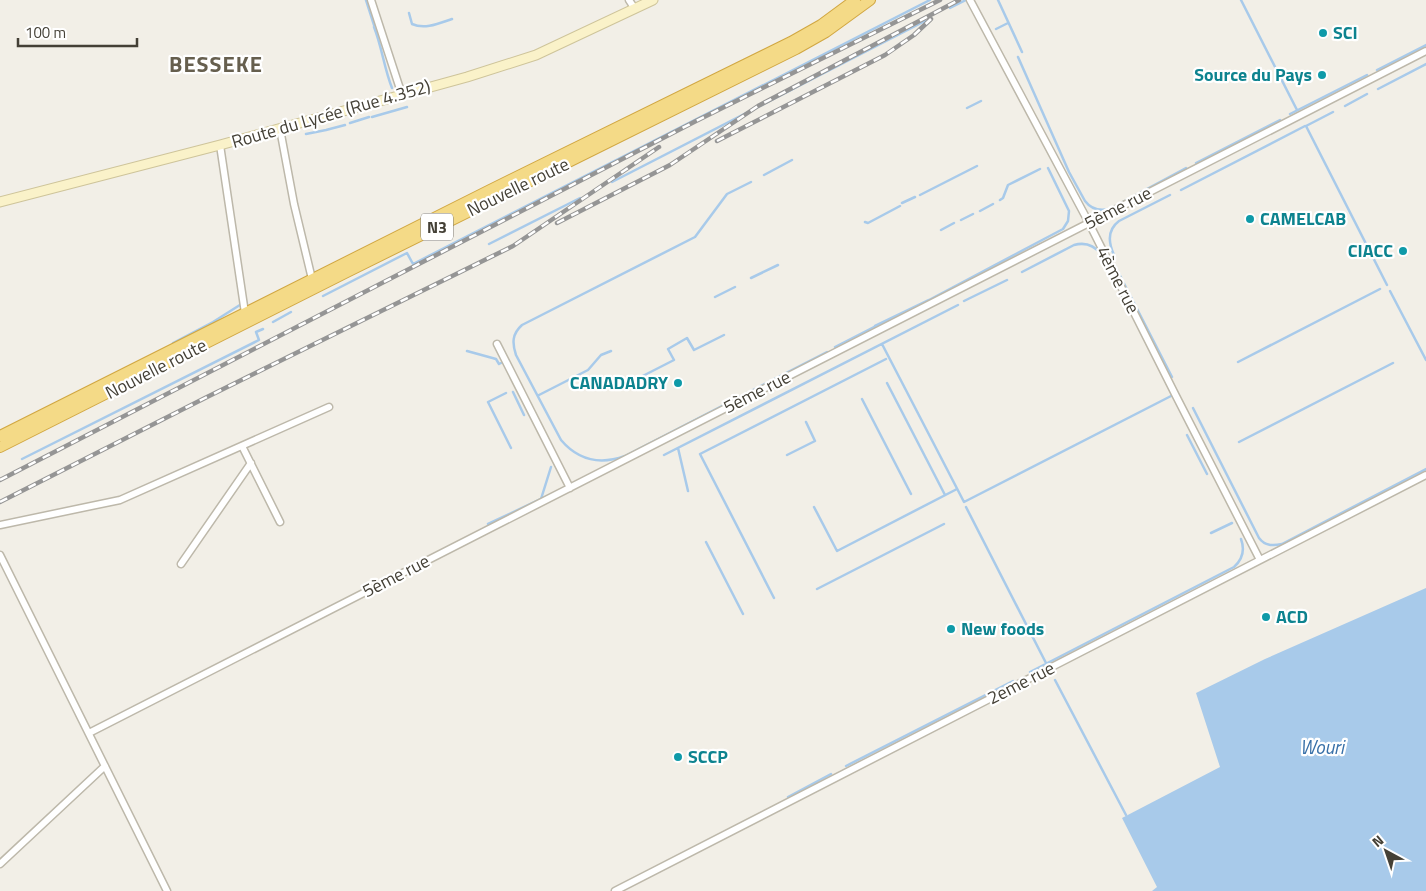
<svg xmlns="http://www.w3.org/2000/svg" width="1426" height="891" font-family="'Titillium Web',sans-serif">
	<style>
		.water { fill: #a8caea }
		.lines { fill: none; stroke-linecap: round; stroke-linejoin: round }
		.stream { stroke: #a8caea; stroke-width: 2.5 }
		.minor-casing { stroke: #bdb8aa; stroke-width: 9 }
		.secondary-casing { stroke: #cec49a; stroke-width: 11 }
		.trunk-casing { stroke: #d1a742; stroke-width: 12 }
		.minor { stroke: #fff; stroke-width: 6 }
		.secondary { stroke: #faf2c9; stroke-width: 9 }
		.trunk { stroke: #f4da87; stroke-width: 10 }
		.rail-casing { stroke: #959595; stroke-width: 4.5 }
		.rail { stroke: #fff; stroke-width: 2.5; stroke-dasharray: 8; stroke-linecap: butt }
		.culture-dot { fill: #0f9aa8; stroke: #fff; stroke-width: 2 }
		.labels { text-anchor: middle; stroke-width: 4.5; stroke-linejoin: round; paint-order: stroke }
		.shield { fill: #fff; stroke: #7c7972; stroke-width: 1 }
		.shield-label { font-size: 16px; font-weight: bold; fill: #444036 }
		.culture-label { font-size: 18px; font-weight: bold; fill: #0d838f; stroke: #fff; text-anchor: start }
		.street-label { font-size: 18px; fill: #444036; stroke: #fff }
		.water-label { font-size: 19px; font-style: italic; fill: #3870a8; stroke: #fff }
		.district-label { font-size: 22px; font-weight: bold; letter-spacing: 1px; fill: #665f4e; stroke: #fff }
	</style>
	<rect width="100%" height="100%" fill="#f2efe7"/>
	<path class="water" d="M1426 588V891H1152L1157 887 1122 818 1220 767 1196 693 1265 659Z"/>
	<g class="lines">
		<path class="stream" d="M366 0 374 25
			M998 0 1022 52
			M1241 0 1297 110
			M950 8 966 0
			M409 13 412 24C425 30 440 23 452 19
			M374 27C382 47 384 68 392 88
			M996 29 1008 23
			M1018 57 1069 172 1085 201C1091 209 1100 211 1109 209
			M1377 70 1426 45
			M1378 89 1426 64
			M1345 106 1367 94
			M967 108 981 101
			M1333 112 1306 126 1387 285
			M1290 114 1367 75
			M372 117 407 107
			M350 123 369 117
			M306 134 326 130 345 125
			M1196 163 1280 120
			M764 175 792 160
			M612 182 925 21
			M751 182 727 194 695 237 522 325C512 334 512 343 516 355L561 440C578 460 600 465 625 456L827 352
			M1181 190 1305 126
			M920 195 977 166
			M1000 200 1003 198 1008 185 1040 169
			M902 203 915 197
			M1119 204 1186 168
			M980 211 993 204
			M961 220 973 214
			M865 222 868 223 900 206
			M941 230 954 223
			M489 244 580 198
			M1114 255C1108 242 1107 230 1119 221L1170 195
			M1115 266 1172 377
			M1022 272 1074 245C1085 242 1094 245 1101 254L1128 307
			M751 278 778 265
			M1390 291 1426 360
			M323 296 407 253 413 264 930 0
			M715 297 735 287
			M964 301 1007 280
			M273 322 291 312
			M875 326 929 300 1063 229 1068 221 1069 211 1048 168
			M173 343 213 322 243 303
			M882 344 964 502 1173 395
			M835 347 874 327
			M467 351 496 359 499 364 501 363
			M1238 362 1380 289
			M887 383 945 495
			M627 384 674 360 668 349 687 338 694 350 724 335
			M513 392 524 415
			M506 393 488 402 511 448
			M539 395 588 370 601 355 611 351
			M862 399 911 494
			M1193 408 1259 538C1265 546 1273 546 1282 544L1426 469
			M1187 435 1207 474
			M1239 442 1393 363
			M678 448 688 491
			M664 455 958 305
			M787 455 815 441 806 422
			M22 459 259 340 256 332 263 329
			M814 507 837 551 957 489
			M966 507 1046 663
			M488 524 541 499 551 467
			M1211 533 1232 523
			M706 542 743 614
			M817 589 944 524
			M774 598 700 454 886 359
			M1030 672 1234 567C1243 559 1245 550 1241 539
			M1055 680 1126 815
			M846 766 1013 681
			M788 797 831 774"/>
		<g class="minor-casing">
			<path id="minor" d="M371 0 402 95
				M629 0 635 9
				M970 0 1089 223 1176 396 1260 560
				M280 129 294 204 312 279
				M220 145 245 313
				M497 344 570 488
				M242 446 280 522
				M0 525 120 500 329 407
				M0 555 167 891
				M181 564 251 463
				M89 733 1426 51
				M0 864 105 766
				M615 891 1426 475"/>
		</g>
		<g class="secondary-casing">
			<path id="secondary" d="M0 202 220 145 467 77 536 55 653 0"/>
		</g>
		<g class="trunk-casing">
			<path id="trunk" d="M0 436 488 191 791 42 821 25 855 0
				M0 447 347 272 796 49 826 32 870 0"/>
		</g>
		<use href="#minor" class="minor"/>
		<use href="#secondary" class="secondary"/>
		<use href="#trunk" class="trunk"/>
		<g class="rail-casing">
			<path id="rail" d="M717 141 885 55 914 35 931 19
				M557 223 670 165 758 106 959 0
				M0 480 696 121 940 0
				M0 502 205 398 513 246 659 147"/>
		</g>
		<use href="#rail" class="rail"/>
	</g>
	<g class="culture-dot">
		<circle cx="1323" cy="33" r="5"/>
		<circle cx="1322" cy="75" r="5"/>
		<circle cx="1250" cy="219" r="5"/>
		<circle cx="1403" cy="251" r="5"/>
		<circle cx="678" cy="383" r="5"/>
		<circle cx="1266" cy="617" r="5"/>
		<circle cx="951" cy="629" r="5"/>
		<circle cx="678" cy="757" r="5"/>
	</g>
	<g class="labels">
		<rect class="shield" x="421" y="213.5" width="32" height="27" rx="4"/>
		<g class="shield-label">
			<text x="437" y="233">N3</text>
		</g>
		<g class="culture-label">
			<text x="1333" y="39">SCI</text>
			<text x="1312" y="81" text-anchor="end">Source du Pays</text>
			<text x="1260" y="225">CAMELCAB</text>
			<text x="1393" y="257" text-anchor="end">CIACC</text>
			<text x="668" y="389" text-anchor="end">CANADADRY</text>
			<text x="1276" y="623">ACD</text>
			<text x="961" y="635">New foods</text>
			<text x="688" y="763">SCCP</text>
		</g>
		<g class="street-label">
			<text transform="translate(331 114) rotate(-16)" y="6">Route du Lycée (Rue 4.352)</text>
			<text transform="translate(518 187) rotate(-26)" y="6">Nouvelle route</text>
			<text transform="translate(1118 208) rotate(-27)" y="6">5ème rue</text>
			<text transform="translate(1118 280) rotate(63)" y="6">4ème rue</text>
			<text transform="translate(156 369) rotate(-27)" y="6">Nouvelle route</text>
			<text transform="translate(757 392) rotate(-27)" y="6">5ème rue</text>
			<text transform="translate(396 576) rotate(-27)" y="6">5ème rue</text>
			<text transform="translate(1021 683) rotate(-27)" y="6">2eme rue</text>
		</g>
		<g class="water-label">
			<text x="1322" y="754">Wouri</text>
		</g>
		<g class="district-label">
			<text x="216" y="72">BESSEKE</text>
		</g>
	</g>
	<g transform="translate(1386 851) rotate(320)" stroke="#ffffff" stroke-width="4" paint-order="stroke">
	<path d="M0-4L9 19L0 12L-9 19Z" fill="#444036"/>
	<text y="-8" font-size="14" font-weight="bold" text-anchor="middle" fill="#444036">N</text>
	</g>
	<path d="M18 38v8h119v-8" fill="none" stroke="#444036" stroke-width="2.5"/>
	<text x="25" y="38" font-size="15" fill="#444036" stroke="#ffffff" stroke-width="4" paint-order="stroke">100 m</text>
</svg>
